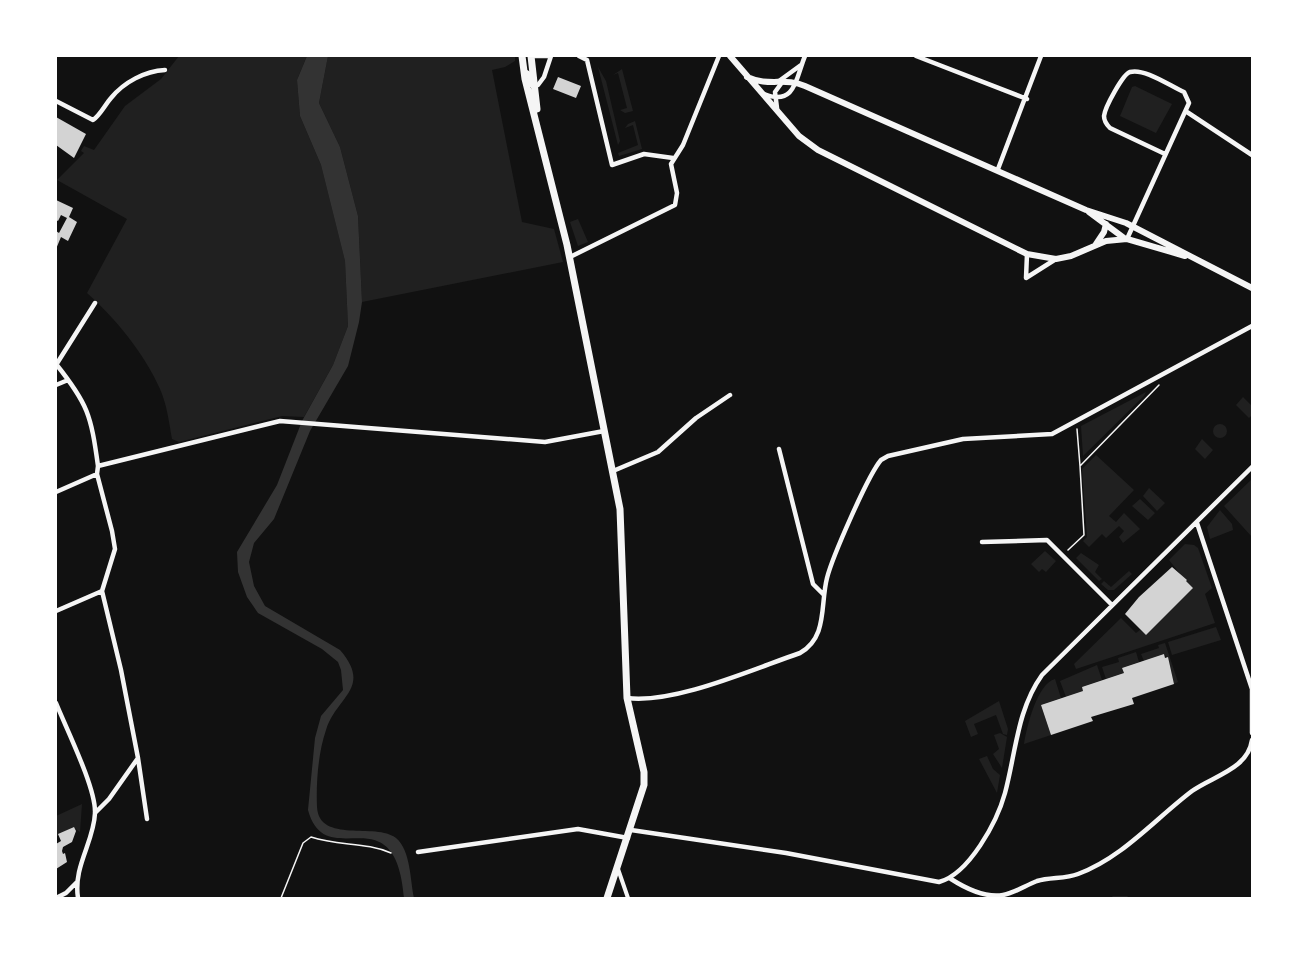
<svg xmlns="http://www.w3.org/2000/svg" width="1308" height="954" font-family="Merriweather,serif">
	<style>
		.green { fill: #202020 }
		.water { fill: #333 }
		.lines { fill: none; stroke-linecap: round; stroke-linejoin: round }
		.stream { stroke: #333; stroke-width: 3 }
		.building { fill: #d3d3d3 }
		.path { stroke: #f5f5f5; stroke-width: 1.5 }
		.pedestrian { stroke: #f5f5f5; stroke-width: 4 }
		.minor { stroke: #f5f5f5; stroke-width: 4.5 }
		.tertiary { stroke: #f5f5f5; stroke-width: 6 }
		.secondary { stroke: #f5f5f5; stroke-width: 7 }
	</style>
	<rect width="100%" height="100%" fill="#111"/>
	<path class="green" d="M179 56H307L297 80 300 116 321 165 345 261 348 326 333 365 304 417 282 416 179 442 172 439C169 422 167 405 160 389 144 353 116 319 87 293L127 219 57 180 84 153 81 151 84 146 94 150 125 106 161 79Z
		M328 56H515V61L505 67 492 70 522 222 554 229 563 262 362 302 358 216 340 147 319 103Z
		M598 67 606 81 620 141 618 145Z
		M622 69 633 111 625 113 620 110 627 108 618 73 613 75Z
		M1135 86 1172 104 1156 133 1120 116 1132 87Z
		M635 121 642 149 619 156 618 153 638 145 633 125 625 128 628 124Z
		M578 219 588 242 578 246 570 222Z
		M1146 392 1144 396 1083 456 1081 426Z
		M1243 397 1252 406V415L1249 418 1236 405Z
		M1213 431a7 7 0 1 1 14 0a7 7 0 1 1-14 0Z
		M1202 439 1213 450 1205 459 1195 449Z
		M1096 455 1134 490 1109 516 1116 522 1124 513 1140 529 1123 543 1119 537 1124 531 1119 526 1106 538 1102 534 1089 547 1083 541 1087 537 1082 469Z
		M1252 479V537L1224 506Z
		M1149 488 1165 503 1157 511 1143 496Z
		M1140 499 1155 513 1148 520 1132 506Z
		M1220 510 1232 524 1233 530 1210 539 1207 527Z
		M1185 544 1194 545 1198 548 1212 588 1205 594 1215 623 1076 669 1074 664 1121 618 1136 633 1140 630 1146 634 1192 589 1169 560Z
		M1045 551 1056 561 1046 572 1042 569 1039 572 1031 564Z
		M1081 553 1099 565 1095 572 1102 579 1099 581 1076 558Z
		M1129 571 1132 574 1114 590H1108L1101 584 1104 581 1111 587Z
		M1216 627 1221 640 1172 655 1168 642Z
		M1165 643 1178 682 1174 684 1168 658 1164 654 1144 661 1141 654 1159 648 1158 645Z
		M1136 652 1139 662 1122 668 1124 673 1106 679 1102 667 1119 662 1118 658Z
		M1097 665 1102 680 1082 687 1083 691 1066 697 1060 681Z
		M1055 679 1061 698 1041 705 1051 735 1024 744C1027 726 1037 684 1055 679Z
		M999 701 1008 729 1007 735 1003 734 996 715 974 724 978 734 971 737 965 721Z
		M1000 733 1007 737 1002 768 993 754 999 749 994 735Z
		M987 756 993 769 1000 775 997 793 979 759Z
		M82 804 80 832 73 827 56 837V816Z"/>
	<path class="water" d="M307 56H328L319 103 340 147 358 216 362 302 359 322 348 366 310 431 274 519 254 543 249 562 254 586 265 606 340 650C373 688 336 697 326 730 318 753 316 784 317 807 319 844 376 822 396 838 411 851 410 880 414 898H404C395 790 326 876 308 810L315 738 321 716 343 690 341 670 338 662 322 649 258 613 247 597 238 572 237 552 277 485 302 421 333 365 348 326 345 261 321 165 300 116 297 80Z"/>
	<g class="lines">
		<path class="stream" d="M1113 898H1127"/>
	</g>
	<path class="building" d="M558 77 581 86 576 98 553 89Z
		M56 117 86 134 74 158 56 145Z
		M56 200 73 208 69 217 77 222 68 241 61 237 56 249V231L59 233 67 218 61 215 58 221 56 220Z
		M1172 567 1187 580 1186 581 1193 588 1146 635 1125 614 1139 597Z
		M1164 654 1165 658 1168 657 1174 684 1132 698 1134 704 1091 717 1093 721 1051 735 1041 705 1083 691 1082 687 1124 673 1122 668Z
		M74 827 76 831 72 842 63 847 62 851 63 854 65 853 67 862 56 869V844L61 841 58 834Z"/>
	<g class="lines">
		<path class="path" d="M1077 429 1080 466 1159 385
			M1068 550 1084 535 1080 466
			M281 898 303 843 311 837C338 846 366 842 391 853"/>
		<path class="pedestrian" d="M618 869 628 898"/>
		<path class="minor" d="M533 56H551
			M579 56 587 60 612 165 644 154 673 158
			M916 56 1027 99
			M524 71 528 73 531 85H538L544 77 551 56
			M779 81 801 65
			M764 94C796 107 796 77 805 56
			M56 101 93 120C101 114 104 106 111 98 124 82 145 71 165 70
			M777 108 775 92 783 81
			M1187 112 1252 155
			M998 169 1041 56
			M1127 239 1189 103 1184 92C1170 86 1145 68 1130 72 1123 74 1105 107 1104 116 1104 121 1107 125 1110 128L1165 154
			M1027 254 1026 278 1056 259
			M570 257 675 205 677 193 671 164 683 145 719 56
			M56 364C88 404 91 415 98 466L97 474 112 531 115 549 102 591 56 611
			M56 365 95 303
			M56 385 68 380
			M779 449 813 584 824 595
			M98 466 280 421 545 442 604 431
			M613 471 658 452 696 418 730 395
			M56 492 97 474
			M1197 523 1252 689
			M982 542 1047 540 1112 605
			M1252 690V733
			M627 698C675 704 753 669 800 653 828 637 820 605 827 578 832 558 868 475 881 460L888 456 963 439 1052 434 1252 326
			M56 703C66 728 96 788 95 813 94 842 73 866 78 898
			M138 758 147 819
			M95 813 109 799 138 758 121 670 102 591
			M631 830 786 853 939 882C969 874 997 822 1005 793 1016 752 1017 710 1042 675L1252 467
			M418 852 578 829 628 838
			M951 879C965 888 985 898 1003 895 1015 893 1026 885 1037 881 1050 877 1065 879 1078 874 1122 858 1155 819 1192 791 1213 776 1248 769 1252 740
			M56 898 66 893 76 883"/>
		<path class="tertiary" d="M730 56 799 136 818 150 1027 254 1056 259 1071 256 1106 241 1127 239 1185 256
			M747 77C769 87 785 77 805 86L1086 210 1126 223 1252 288
			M1089 212 1124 238
			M1096 244 1104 232 1106 224"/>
		<path class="secondary" d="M522 56 525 79 567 245 620 509 627 698 644 772V785L607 898
			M531 56 537 109"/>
	</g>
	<rect width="1308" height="954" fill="none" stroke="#ffffff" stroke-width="114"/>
</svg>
